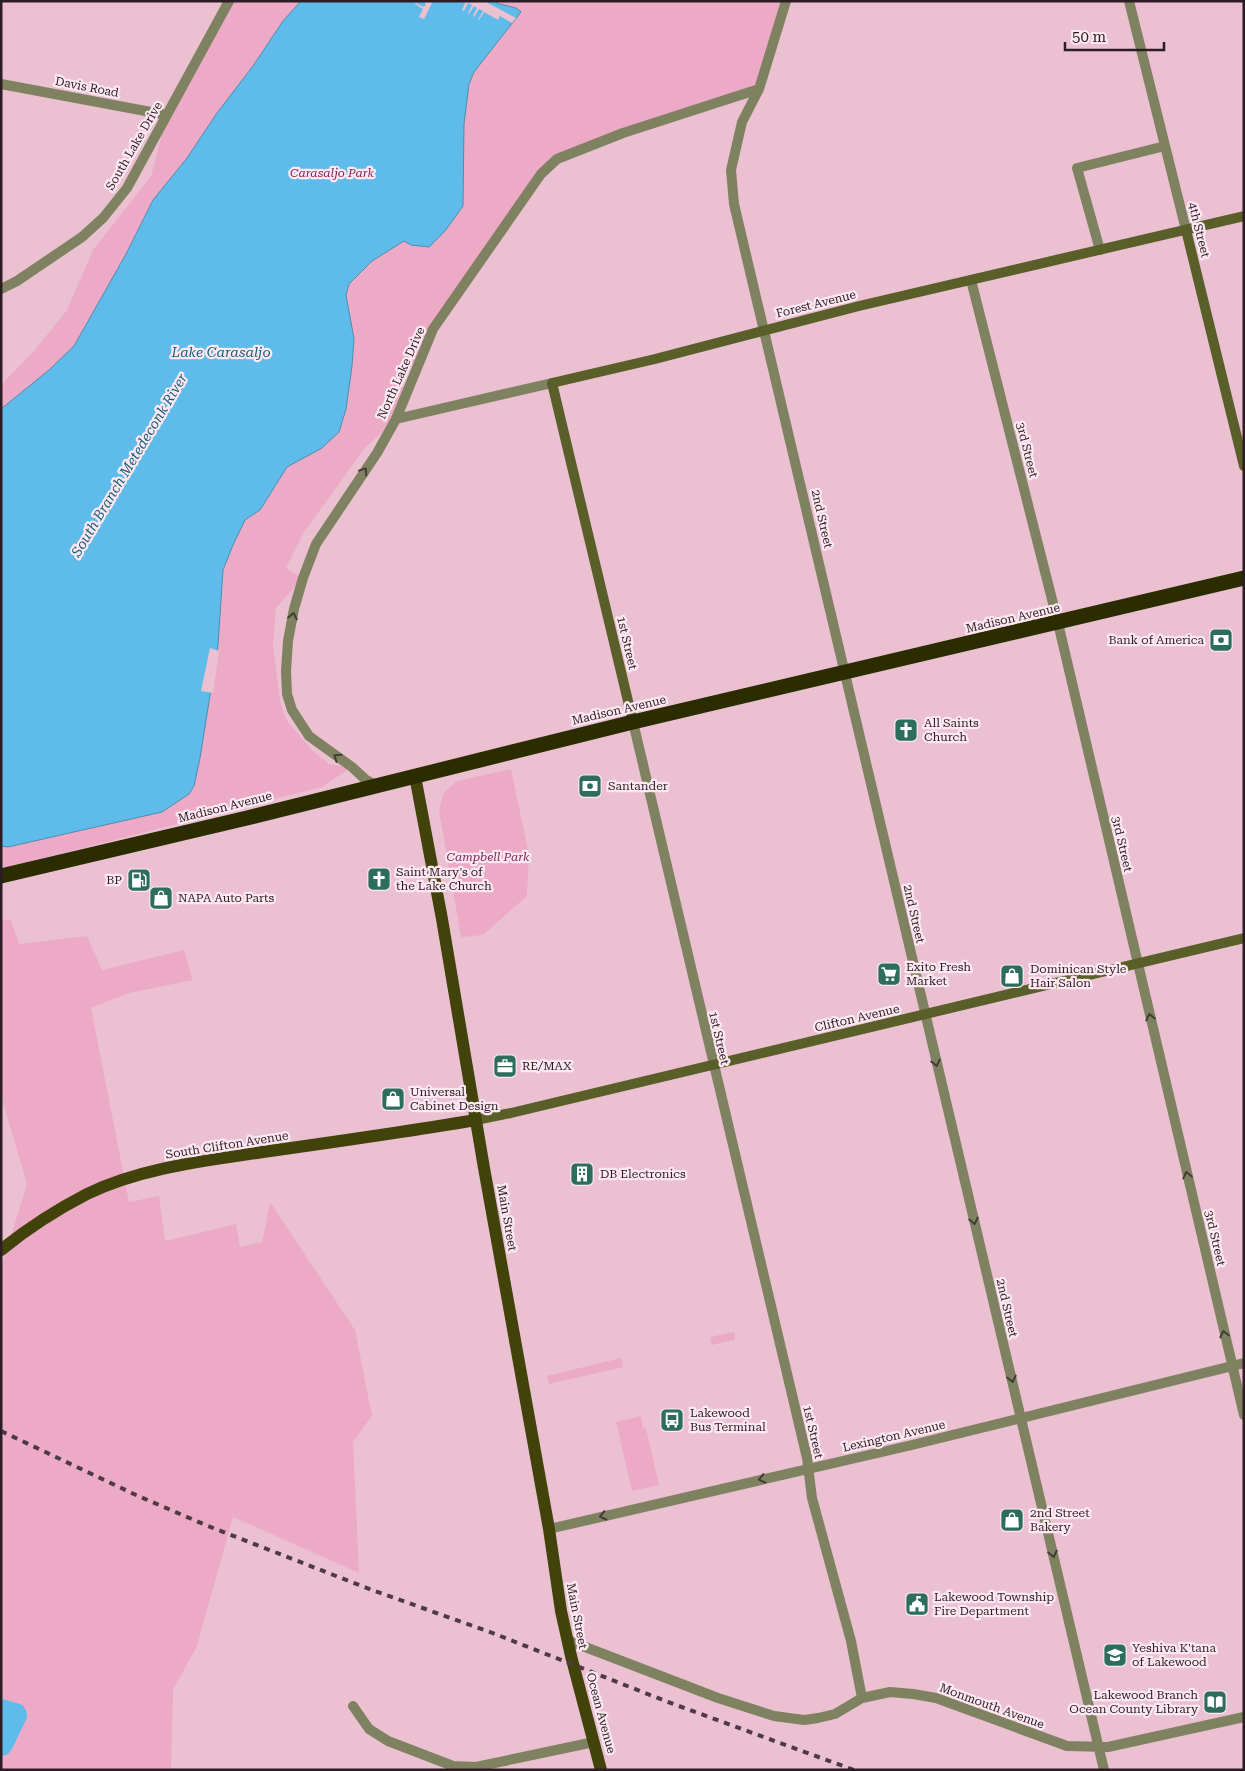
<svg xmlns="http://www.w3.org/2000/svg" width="1245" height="1771" font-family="'Roboto Serif',serif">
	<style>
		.green { fill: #ecaac6 }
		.water { fill: #5fbcea; stroke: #508cae }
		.pier { fill: #ebc1d2 }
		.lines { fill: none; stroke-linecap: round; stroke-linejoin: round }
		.river { stroke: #5fbcea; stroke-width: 24 }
		.street { stroke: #7f8260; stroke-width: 10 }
		.secondary { stroke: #5a5e29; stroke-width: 10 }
		.primary { stroke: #41430b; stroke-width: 12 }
		.highway { stroke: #2b2d00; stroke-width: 15 }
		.rail { stroke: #4f3a43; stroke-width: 4; stroke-dasharray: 6 6; stroke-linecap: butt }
		.oneway { stroke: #453b35 }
		.labels { text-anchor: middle; stroke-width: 4.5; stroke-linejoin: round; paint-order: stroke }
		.street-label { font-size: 12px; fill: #2c1c23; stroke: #fee8f1 }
		.park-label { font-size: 12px; font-style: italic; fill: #842357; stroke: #fee8f1 }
		.poi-label { font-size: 12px; fill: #2c1c23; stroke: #fee8f1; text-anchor: start }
		.water-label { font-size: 14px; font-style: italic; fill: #165e7d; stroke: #fee8f1 }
	</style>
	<rect width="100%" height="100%" fill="#ebc1d2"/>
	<path class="green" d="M229 1H786L759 89 557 159 429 338 405 377 396 419 365 448 304 532 286 568 303 578 276 608 273 645 280 701 287 721 313 751 329 764 352 767 322 787 1 869V385L34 351 67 310 93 250 151 176 167 115Z
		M511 769 529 855 527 896 483 935 461 937 439 810 444 792 457 781Z
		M1 920H11L19 944 87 936 102 970 184 950 193 980 129 993 91 1008 129 1202 159 1196 165 1241 236 1224 240 1247 262 1242 270 1202 355 1330 372 1416 353 1442 359 1573 233 1517 197 1646 173 1690 171 1770H1V1268L27 1184 1 1096Z
		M734 1332 735 1337 734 1340 712 1345 710 1337Z
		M621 1358 623 1367 549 1384 547 1376Z
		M641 1416 643 1428H646L659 1485 632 1491 616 1422Z"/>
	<path class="water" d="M301 1H497L496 3 516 8 521 12 474 72 469 84 464 124 463 206 445 231 429 247 411 245 404 241 372 261 349 284 346 295 354 339 352 366 346 409 339 432 322 448 287 467 260 510 245 520 233 545 223 570 218 645 200 758 194 786 189 794 162 812 8 847 1 846V409L49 370 74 346 126 254 153 200 187 158 217 113 253 66 283 21Z"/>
	<path class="pier" d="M423 1H433L424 19 419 17 423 9 415 4 416 3 424 7 426 4Z
		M466 1H484L516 18 512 23 500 16 498 20 484 12 479 20H478L483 11 479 9 474 17 473 16 477 8 474 6 469 14 468 13 472 5 468 3 464 11 462 10Z
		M210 648 219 651 213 693 201 691Z"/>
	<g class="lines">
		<path class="river" d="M1 1711 15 1715 1 1744"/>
		<path class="street" d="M786 1 759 89 742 122 731 170 734 204 1104 1770
			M1129 1 1186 230
			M1 84 167 115
			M1100 250 1077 168 1165 146
			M971 280 1058 623 1244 1415
			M1 289 17 281 82 237 103 218 127 188 229 1
			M396 419 552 383
			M633 722 807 1458 812 1498 851 1641 862 1698
			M377 786 366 780 352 767 309 736 292 710 287 694 286 671 288 641 294 609 303 578 316 544 377 453 396 419 433 329 541 174 557 159 623 133 759 89
			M549 1529 912 1445 1244 1363
			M567 1640 718 1698 774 1716 804 1720 818 1718 835 1714 862 1698 890 1692 913 1694 936 1698 1067 1746 1108 1747 1244 1717
			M353 1706 369 1729 388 1741 453 1766 476 1767 594 1742"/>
		<path class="secondary" d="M1186 230 1244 466
			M633 722 552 383 655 359 859 306 1244 216
			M476 1120 511 1113 1244 938"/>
		<path class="primary" d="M415 776 442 919 484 1168 549 1529 561 1611 571 1656 601 1770
			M1 1250C28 1228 56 1210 87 1194 140 1168 204 1161 263 1152 334 1142 405 1132 476 1120"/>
		<path class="highway" d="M1 876 247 818 633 722 1244 578"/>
		<path class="rail" d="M1 1431 136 1495 208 1526 372 1590 490 1632 668 1702 854 1770"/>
	</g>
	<defs><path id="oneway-chevron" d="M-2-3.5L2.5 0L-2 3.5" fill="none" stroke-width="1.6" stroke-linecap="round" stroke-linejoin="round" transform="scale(1.25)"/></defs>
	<g class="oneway">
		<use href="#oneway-chevron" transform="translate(364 471) rotate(-56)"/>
		<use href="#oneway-chevron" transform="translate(293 616) rotate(-78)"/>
		<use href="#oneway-chevron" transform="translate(337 757) rotate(-145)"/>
		<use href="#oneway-chevron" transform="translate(1150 1017) rotate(-103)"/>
		<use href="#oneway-chevron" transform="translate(936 1063) rotate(77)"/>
		<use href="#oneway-chevron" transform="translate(1187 1175) rotate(-103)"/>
		<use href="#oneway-chevron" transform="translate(974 1221) rotate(77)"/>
		<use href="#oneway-chevron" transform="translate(1224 1334) rotate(-103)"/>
		<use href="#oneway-chevron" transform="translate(1012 1379) rotate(77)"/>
		<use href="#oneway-chevron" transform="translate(762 1479) rotate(167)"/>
		<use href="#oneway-chevron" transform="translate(603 1516) rotate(167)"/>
		<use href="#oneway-chevron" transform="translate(1053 1554) rotate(77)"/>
	</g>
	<defs>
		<g id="bank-square" transform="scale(1.25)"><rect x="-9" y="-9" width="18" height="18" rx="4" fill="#2d6d5b" stroke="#fee8f1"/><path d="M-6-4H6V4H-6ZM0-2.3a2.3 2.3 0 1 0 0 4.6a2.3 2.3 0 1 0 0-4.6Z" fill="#fff"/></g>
		<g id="church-square" transform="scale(1.25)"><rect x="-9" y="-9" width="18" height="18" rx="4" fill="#2d6d5b" stroke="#fee8f1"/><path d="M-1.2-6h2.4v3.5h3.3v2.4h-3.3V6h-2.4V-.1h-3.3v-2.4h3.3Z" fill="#fff"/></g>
		<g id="fuel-square" transform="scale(1.25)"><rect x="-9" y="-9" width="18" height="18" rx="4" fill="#2d6d5b" stroke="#fee8f1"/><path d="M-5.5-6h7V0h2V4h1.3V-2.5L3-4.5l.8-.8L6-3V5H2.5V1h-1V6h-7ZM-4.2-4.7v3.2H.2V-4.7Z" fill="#fff"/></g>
		<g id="shop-square" transform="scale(1.25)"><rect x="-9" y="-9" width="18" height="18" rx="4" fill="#2d6d5b" stroke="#fee8f1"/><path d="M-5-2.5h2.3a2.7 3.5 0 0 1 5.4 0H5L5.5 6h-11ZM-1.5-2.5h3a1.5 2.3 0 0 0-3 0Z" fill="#fff"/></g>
		<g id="supermarket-square" transform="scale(1.25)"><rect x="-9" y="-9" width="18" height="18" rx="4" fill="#2d6d5b" stroke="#fee8f1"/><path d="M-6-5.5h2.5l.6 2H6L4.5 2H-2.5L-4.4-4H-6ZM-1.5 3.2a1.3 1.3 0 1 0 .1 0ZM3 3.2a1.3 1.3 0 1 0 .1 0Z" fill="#fff"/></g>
		<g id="office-square" transform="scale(1.25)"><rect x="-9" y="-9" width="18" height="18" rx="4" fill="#2d6d5b" stroke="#fee8f1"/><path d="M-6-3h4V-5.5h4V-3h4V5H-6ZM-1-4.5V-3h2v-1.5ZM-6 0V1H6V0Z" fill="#fff"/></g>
		<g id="building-square" transform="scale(1.25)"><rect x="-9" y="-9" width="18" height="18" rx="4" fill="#2d6d5b" stroke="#fee8f1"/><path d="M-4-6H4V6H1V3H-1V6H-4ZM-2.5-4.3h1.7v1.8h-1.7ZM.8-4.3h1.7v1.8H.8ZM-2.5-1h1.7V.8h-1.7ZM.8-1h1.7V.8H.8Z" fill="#fff"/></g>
		<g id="bus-square" transform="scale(1.25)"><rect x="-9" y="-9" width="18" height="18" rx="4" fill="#2d6d5b" stroke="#fee8f1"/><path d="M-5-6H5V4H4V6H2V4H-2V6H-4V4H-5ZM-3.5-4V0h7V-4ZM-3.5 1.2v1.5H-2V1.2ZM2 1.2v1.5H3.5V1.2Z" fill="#fff"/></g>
		<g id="civic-square" transform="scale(1.25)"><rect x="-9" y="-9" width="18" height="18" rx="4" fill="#2d6d5b" stroke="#fee8f1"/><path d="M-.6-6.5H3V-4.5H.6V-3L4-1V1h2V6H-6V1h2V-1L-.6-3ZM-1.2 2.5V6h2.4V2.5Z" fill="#fff"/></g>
		<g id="school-square" transform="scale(1.25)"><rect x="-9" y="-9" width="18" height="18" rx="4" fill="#2d6d5b" stroke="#fee8f1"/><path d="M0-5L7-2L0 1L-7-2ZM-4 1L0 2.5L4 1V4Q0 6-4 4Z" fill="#fff"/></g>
		<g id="library-square" transform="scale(1.25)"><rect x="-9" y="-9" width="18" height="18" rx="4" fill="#2d6d5b" stroke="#fee8f1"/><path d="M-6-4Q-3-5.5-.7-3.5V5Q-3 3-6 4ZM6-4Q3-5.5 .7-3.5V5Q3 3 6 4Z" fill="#fff"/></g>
	</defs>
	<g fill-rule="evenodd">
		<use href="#bank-square" x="1221" y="640"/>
		<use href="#church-square" x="906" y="730"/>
		<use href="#bank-square" x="590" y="786"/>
		<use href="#church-square" x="379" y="879"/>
		<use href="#fuel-square" x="139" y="880"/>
		<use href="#shop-square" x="161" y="898"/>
		<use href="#supermarket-square" x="889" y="974"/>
		<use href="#shop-square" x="1012" y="976"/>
		<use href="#office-square" x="505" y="1066"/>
		<use href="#shop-square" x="393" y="1099"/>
		<use href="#building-square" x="582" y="1174"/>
		<use href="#bus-square" x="672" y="1420"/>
		<use href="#shop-square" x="1012" y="1520"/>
		<use href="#civic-square" x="917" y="1604"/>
		<use href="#school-square" x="1115" y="1655"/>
		<use href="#library-square" x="1215" y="1702"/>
	</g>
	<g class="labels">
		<g class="street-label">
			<text transform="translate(87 87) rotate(11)" y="4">Davis Road</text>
			<text transform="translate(134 146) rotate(-60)" y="4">South Lake Drive</text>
			<text transform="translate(1199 230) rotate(76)" y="4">4th Street</text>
			<text transform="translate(816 304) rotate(-14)" y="4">Forest Avenue</text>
			<text transform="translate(401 373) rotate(-66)" y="4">North Lake Drive</text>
			<text transform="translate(1027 450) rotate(76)" y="4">3rd Street</text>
			<text transform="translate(822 519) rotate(77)" y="4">2nd Street</text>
			<text transform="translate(1013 618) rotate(-13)" y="4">Madison Avenue</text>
			<text transform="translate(627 643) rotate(77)" y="4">1st Street</text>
			<text transform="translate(619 710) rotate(-13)" y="4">Madison Avenue</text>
			<text transform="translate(225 807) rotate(-14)" y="4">Madison Avenue</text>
			<text transform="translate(1122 844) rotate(77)" y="4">3rd Street</text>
			<text transform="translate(914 914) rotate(77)" y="4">2nd Street</text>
			<text transform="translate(857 1018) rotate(-13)" y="4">Clifton Avenue</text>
			<text transform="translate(719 1038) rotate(77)" y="4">1st Street</text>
			<text transform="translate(227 1145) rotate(-9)" y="4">South Clifton Avenue</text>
			<text transform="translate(507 1218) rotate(80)" y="4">Main Street</text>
			<text transform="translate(1215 1238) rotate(77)" y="4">3rd Street</text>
			<text transform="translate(1007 1308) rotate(77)" y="4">2nd Street</text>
			<text transform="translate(813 1432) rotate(77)" y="4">1st Street</text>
			<text transform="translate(894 1436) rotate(-13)" y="4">Lexington Avenue</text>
			<text transform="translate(577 1616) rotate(79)" y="4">Main Street</text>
			<text transform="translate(992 1706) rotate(20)" y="4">Monmouth Avenue</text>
			<text transform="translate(601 1713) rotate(75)" y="4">Ocean Avenue</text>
		</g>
		<g class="park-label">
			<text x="332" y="177">Carasaljo Park</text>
			<text x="488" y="861">Campbell Park</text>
		</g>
		<g class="poi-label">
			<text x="1204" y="644" text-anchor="end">Bank of America</text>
			<text x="924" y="727">All Saints<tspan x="924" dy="14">Church</tspan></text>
			<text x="608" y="790">Santander</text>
			<text x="396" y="876">Saint Mary's of<tspan x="396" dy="14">the Lake Church</tspan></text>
			<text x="122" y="884" text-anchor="end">BP</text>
			<text x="178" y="902">NAPA Auto Parts</text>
			<text x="906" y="971">Exito Fresh<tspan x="906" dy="14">Market</tspan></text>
			<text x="1030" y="973">Dominican Style<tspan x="1030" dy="14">Hair Salon</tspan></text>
			<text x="522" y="1070">RE/MAX</text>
			<text x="410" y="1096">Universal<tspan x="410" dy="14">Cabinet Design</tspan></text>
			<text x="600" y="1178">DB Electronics</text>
			<text x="690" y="1417">Lakewood<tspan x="690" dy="14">Bus Terminal</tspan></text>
			<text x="1030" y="1517">2nd Street<tspan x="1030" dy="14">Bakery</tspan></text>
			<text x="934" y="1601">Lakewood Township<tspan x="934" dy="14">Fire Department</tspan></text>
			<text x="1132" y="1652">Yeshiva K'tana<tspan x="1132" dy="14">of Lakewood</tspan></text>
			<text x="1198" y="1699" text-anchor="end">Lakewood Branch<tspan x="1198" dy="14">Ocean County Library</tspan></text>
		</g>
		<g class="water-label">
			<text x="221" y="357">Lake Carasaljo</text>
			<text transform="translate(129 465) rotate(-59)" y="5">South Branch Metedeconk River</text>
		</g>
	</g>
	<rect width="1245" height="1771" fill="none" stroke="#2c1c23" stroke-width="5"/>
	<path d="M1065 42v8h99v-8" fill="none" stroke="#2c1c23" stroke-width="2.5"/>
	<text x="1072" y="42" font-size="15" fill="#2c1c23" stroke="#fee8f1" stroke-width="4" paint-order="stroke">50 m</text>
</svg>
